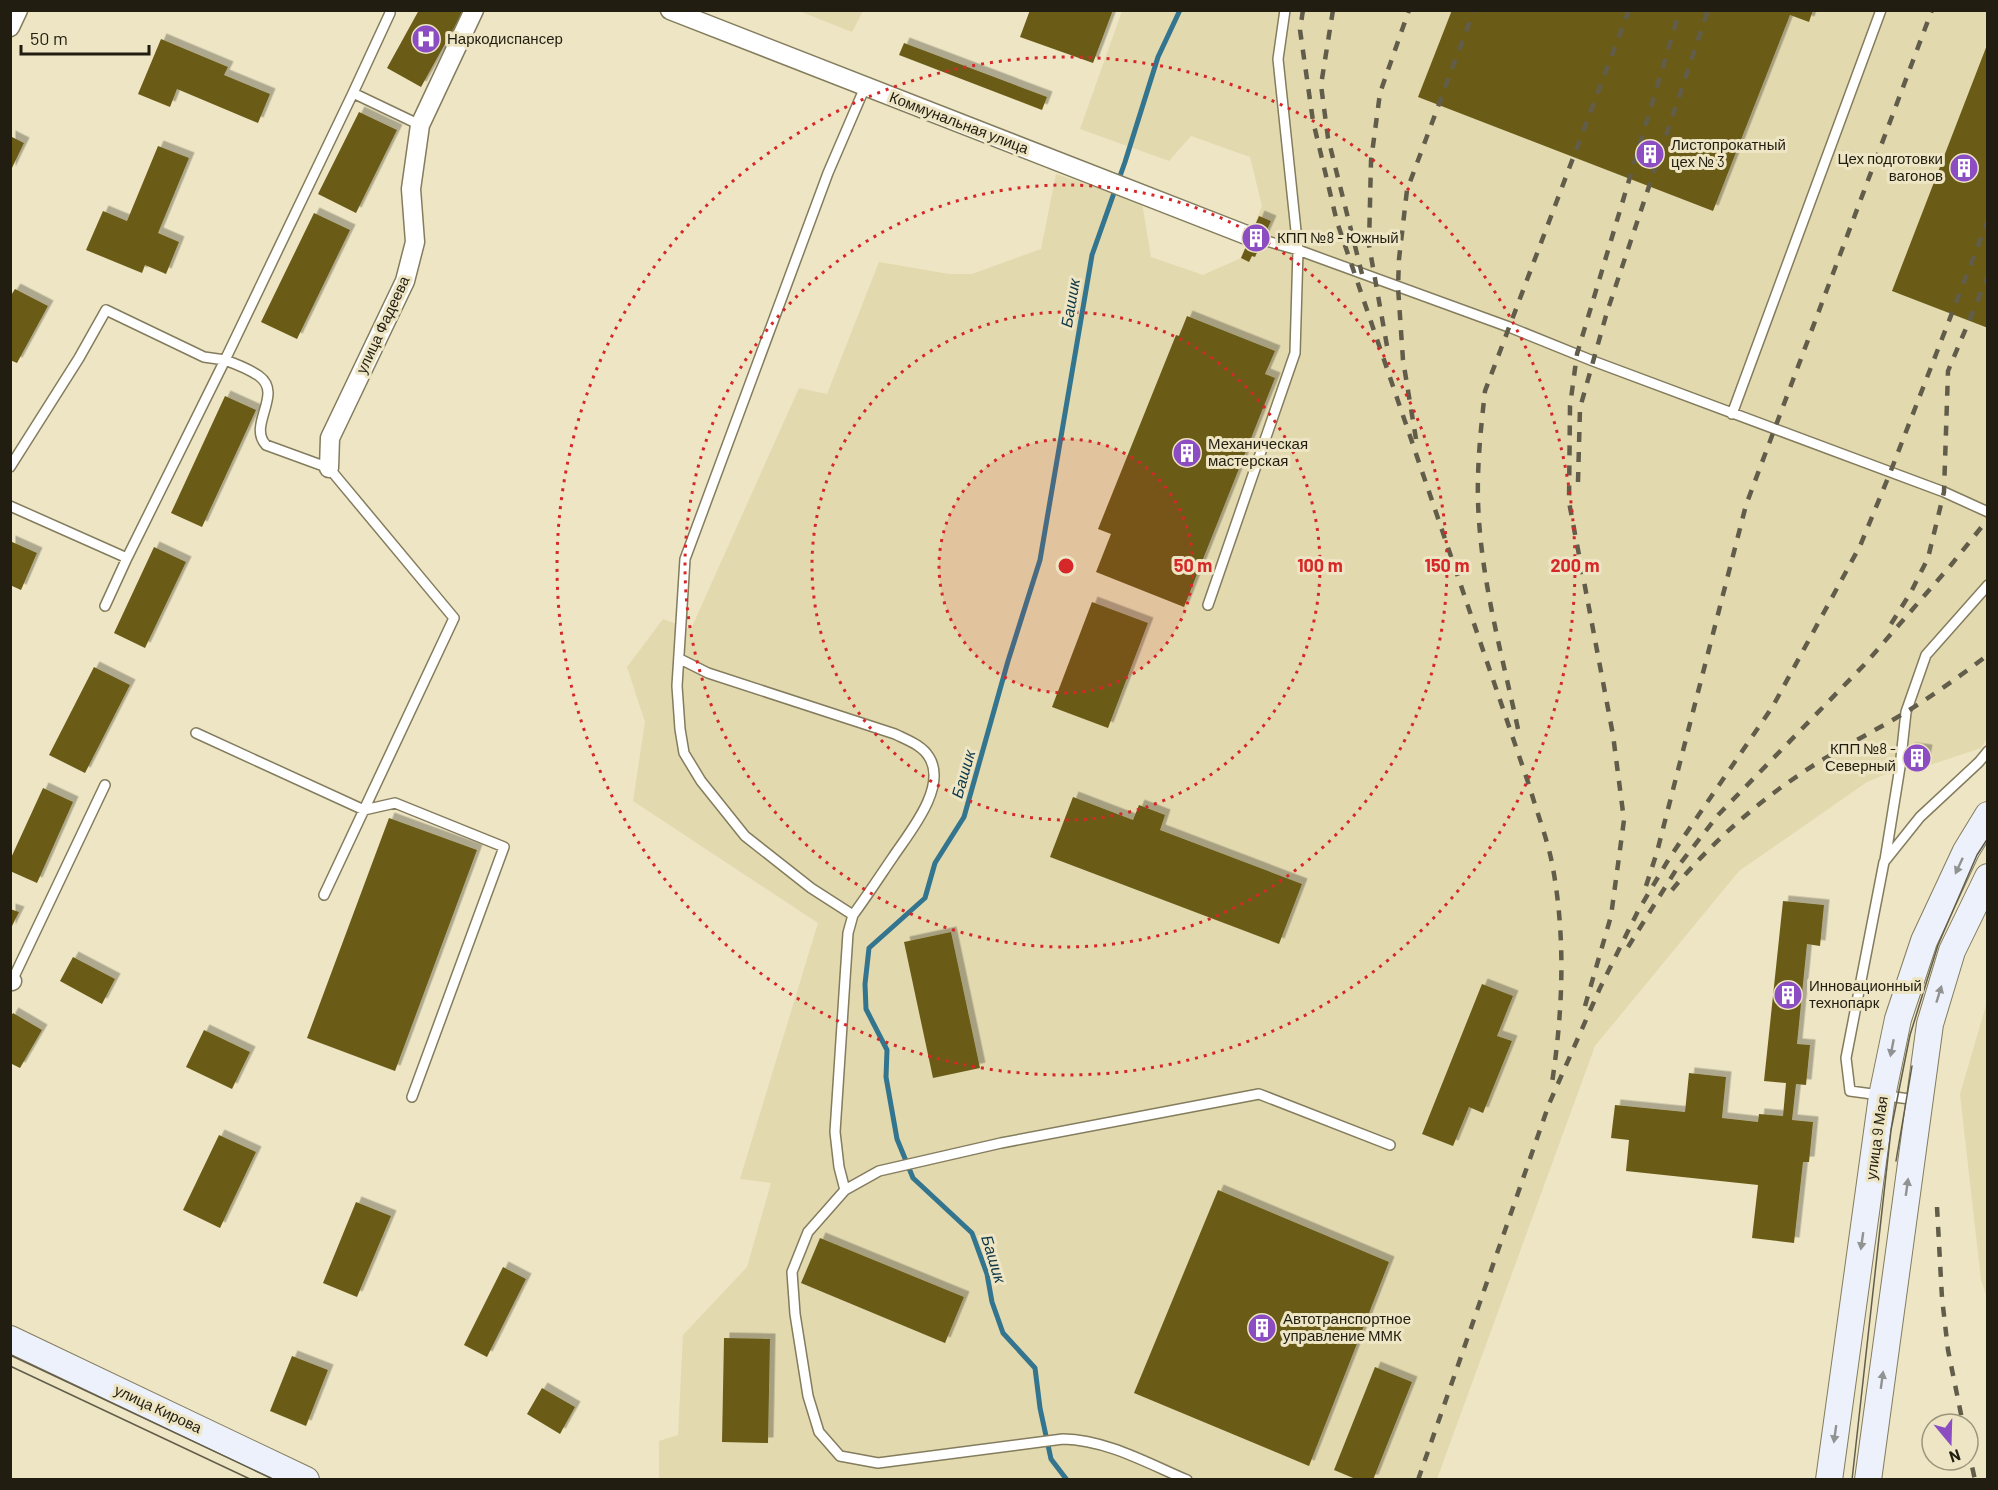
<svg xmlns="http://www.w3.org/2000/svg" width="1998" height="1490" font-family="Barlow,sans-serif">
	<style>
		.built { fill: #e3d9af }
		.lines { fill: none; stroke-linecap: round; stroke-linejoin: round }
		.stream { stroke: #33758f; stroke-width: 5 }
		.building { fill: #6a5c18; filter: url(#shadow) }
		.service-casing { stroke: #837c5d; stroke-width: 12 }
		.minor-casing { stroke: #837c5d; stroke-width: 21 }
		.secondary-casing { stroke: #837c5d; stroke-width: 28 }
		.service { stroke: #fff; stroke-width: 9 }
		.minor { stroke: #fff; stroke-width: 18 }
		.secondary { stroke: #edf1fb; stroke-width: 26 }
		.tram { stroke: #625d4a; stroke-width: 1.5 }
		.rail { stroke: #625d4a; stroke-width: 4.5; stroke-dasharray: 10 10; stroke-linecap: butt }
		.oneway { fill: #919292 }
		.ring { fill: none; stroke: #d62828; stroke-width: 3; stroke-dasharray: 3 6 }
		.labels { text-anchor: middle; stroke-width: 6; stroke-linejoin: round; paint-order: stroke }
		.poi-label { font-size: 15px; fill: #211d11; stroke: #ede5c3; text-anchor: start }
		.street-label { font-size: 15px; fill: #211d11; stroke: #ede5c3 }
		.water-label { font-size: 16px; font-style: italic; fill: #0d3749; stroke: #ede5c3 }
		.centre { fill: #d62828; stroke: #ede5c3; stroke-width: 3 }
		.ring-label { font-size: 18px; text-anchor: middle; font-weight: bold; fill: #d62828; stroke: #ede5c3; stroke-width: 6; stroke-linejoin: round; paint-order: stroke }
	</style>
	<defs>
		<filter id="shadow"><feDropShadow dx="5.5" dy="-5.5" stdDeviation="0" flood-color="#0004"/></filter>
	</defs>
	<rect width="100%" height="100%" fill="#ede5c3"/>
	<path class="built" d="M799 11 863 10V11L852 32Z
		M1122 11H1987V738L1981 748 1924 767 1908 765 1867 782 1739 871 1595 1046 1437 1479H659V1441L678 1435 683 1335 747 1267 771 1183 740 1179 818 923 633 801 645 722 627 667 663 619 691 629 799 388 827 394 879 262 949 274H972L1041 249 1056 174 1142 203 1151 257 1203 275 1241 258 1262 206 1250 157 1191 136 1169 161 1080 129Z
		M1987 1002 1988 1297H1987L1981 1280 1960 1094Z"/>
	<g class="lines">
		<path class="stream" d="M1067 1480 1051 1459 1040 1408 1035 1368 1003 1333 992 1302 987 1274 972 1233 913 1178 897 1139 886 1077 887 1050 866 1009 865 984 869 948 925 898 935 863 964 817 1008 661 1040 560 1092 255 1125 162 1158 57 1180 10"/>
	</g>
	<path class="building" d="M419 10H464L421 87 387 68Z
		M1030 10H1113L1093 63 1020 37Z
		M1452 10H1813L1809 22 1790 15 1713 211 1418 97Z
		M161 39 228 67 224 75 270 94 258 123 177 89 170 107 138 94Z
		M904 43 1047 97 1042 110 899 55Z
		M1987 45H1988V328L1892 291Z
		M359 112 397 130 356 213 318 194Z
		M10 136 24 143 10 172Z
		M158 146 189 158 158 233 179 242 166 274 145 265 142 273 86 250 103 211 127 221Z
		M314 213 350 230 297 339 261 322Z
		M1259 216 1271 221 1255 257 1252 256 1249 262 1241 258Z
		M15 289 48 306 17 363 10 360V297Z
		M1187 316 1275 351 1265 374 1275 378 1184 607 1096 572 1111 534 1098 529 1176 335 1179 336Z
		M225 396 256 410 202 527 171 513Z
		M10 541 37 553 21 590 10 585Z
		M154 547 186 562 145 648 114 633Z
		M1092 602 1148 623 1108 728 1052 707Z
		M94 667 130 685 85 773 49 755Z
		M1910 748 1927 750 1924 767 1908 765Z
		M43 788 73 802 37 883 10 871V860Z
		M1073 797 1133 820 1139 805 1165 815 1160 830 1302 884 1279 944 1050 857Z
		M389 818 477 850 395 1071 307 1038Z
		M1783 901 1824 905 1820 946 1807 944 1797 1044 1810 1045 1806 1085 1796 1084 1792 1120 1813 1122 1809 1162H1803L1794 1243 1752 1238 1758 1185 1626 1171 1629 1140 1611 1138 1615 1105 1685 1112 1689 1073 1726 1077 1722 1118 1758 1122 1759 1114 1783 1116 1786 1083 1764 1081Z
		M10 909 19 912 10 930Z
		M951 932 980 1068 933 1078 904 942Z
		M73 957 115 979 102 1004 60 981Z
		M1482 984 1513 996 1497 1036 1512 1041 1483 1113 1469 1107 1453 1146 1422 1134Z
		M13 1013 42 1030 20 1068 10 1063V1018Z
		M204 1030 250 1052 232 1089 186 1067Z
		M219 1135 256 1152 220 1228 183 1210Z
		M1218 1190 1389 1262 1309 1466 1134 1393Z
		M356 1202 391 1216 357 1297 323 1283Z
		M820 1238 964 1297 945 1343 801 1283Z
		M503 1267 526 1279 487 1357 464 1345Z
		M724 1338 770 1339 768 1443 722 1442Z
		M292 1356 328 1370 306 1426 270 1411Z
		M1375 1367 1412 1382 1373 1480H1358L1334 1470Z
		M542 1388 575 1407 560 1434 527 1414Z"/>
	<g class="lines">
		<g class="service-casing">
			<path id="service" d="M353 93 390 13
				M1249 236 1298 250 1509 327 1593 361 1944 492 1988 512
				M1732 414 1881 10
				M10 467 79 358 106 310 204 357 225 360 127 558
				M10 506 127 558 105 606
				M1208 605 1295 353 1298 250 1278 59 1285 10
				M680 659 708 673 895 734C907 740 922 745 929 757 948 787 909 833 893 857 880 876 867 896 853 915L848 933 835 1132 839 1167 845 1190
				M196 733 364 810 395 803 504 847 412 1097
				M1885 860 1900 767 1906 712 1926 655 1988 585
				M324 895 454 618 329 468 266 445C247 425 284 394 259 376 249 369 236 364 225 360L353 93 420 125
				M853 915 811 888 745 836 701 781 684 753 680 729 677 686 685 559 828 173 865 87
				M11 983 105 785
				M1917 1100 1850 1091 1846 1058 1884 862 1920 817 1979 762 1988 751
				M1187 1480C1147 1463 1107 1440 1063 1439L878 1463 840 1456 819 1432 808 1396 795 1314 792 1272 808 1232 845 1190 879 1171 1001 1143 1259 1094 1390 1145"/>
		</g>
		<g class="minor-casing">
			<path id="minor" d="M670 10 1249 236
				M10 27 18 10
				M329 468 330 438 405 281 415 242 411 189 420 125 474 10
				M10 980 12 981"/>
		</g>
		<g class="secondary-casing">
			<path id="secondary" d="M10 1339 306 1480
				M1829 1480 1882 1096 1898 1019 1924 941 1966 851 1988 815
				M1868 1480 1930 1024 1952 951 1988 877"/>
		</g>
		<use href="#service" class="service"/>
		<use href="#minor" class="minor"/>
		<use href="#secondary" class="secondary"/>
		<path class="tram" d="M1896 1161 1912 1066
			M10 1355 275 1480
			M10 1366 252 1480
			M1852 1480 1891 1130 1910 1035 1938 945 1977 855 1988 838"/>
		<path class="rail" d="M1303 10 1300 30 1313 121 1337 222 1530 788C1537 813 1547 838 1552 863 1566 936 1563 1010 1552 1083
			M1333 10 1321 85 1328 138 1362 274
			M1387 346 1369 245 1371 161 1380 93 1409 10
			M1416 439 1403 360 1398 287 1399 259 1407 190 1474 10
			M1578 482 1580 408 1607 312 1708 10
			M1891 624 1911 592 1928 558 1944 492 1948 371 1988 276
			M1518 729C1502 654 1480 578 1478 500 1477 464 1481 427 1485 391L1629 10
			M1646 886 1657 852 1746 505 1932 10
			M1672 890C1712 842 1758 801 1811 767 1842 747 1875 731 1906 712 1934 695 1961 675 1988 655
			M1628 947 1679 865 1719 814 1865 664 1951 565 1988 519
			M1585 1006 1611 916 1624 820 1613 735 1569 502 1570 406 1577 354 1680 10
			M1937 1207 1942 1298 1948 1350 1963 1424
			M1968 1448 1975 1480
			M1418 1480 1549 1104 1600 988 1638 911 1670 857 1773 706 1860 546 1890 473 1988 220"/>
	</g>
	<defs><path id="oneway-solid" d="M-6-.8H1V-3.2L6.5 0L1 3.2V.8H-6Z" transform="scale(1.5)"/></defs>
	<g class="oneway">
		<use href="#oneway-solid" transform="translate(1959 866) rotate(115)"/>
		<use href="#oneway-solid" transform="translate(1939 994) rotate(-73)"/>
		<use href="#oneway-solid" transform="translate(1892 1048) rotate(101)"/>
		<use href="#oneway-solid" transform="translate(1907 1187) rotate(-82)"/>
		<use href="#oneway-solid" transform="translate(1862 1241) rotate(98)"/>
		<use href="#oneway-solid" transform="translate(1882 1380) rotate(-82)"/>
		<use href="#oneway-solid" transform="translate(1835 1434) rotate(98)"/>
	</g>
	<circle cx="1066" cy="566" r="127" fill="#d62828" fill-opacity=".12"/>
	<g class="ring">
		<circle cx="1066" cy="566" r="127"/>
		<circle cx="1066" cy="566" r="254"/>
		<circle cx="1066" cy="566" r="381"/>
		<circle cx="1066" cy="566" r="509"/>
	</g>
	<defs>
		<g id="hospital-disc" transform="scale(1.5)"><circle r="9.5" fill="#8c4dc3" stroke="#ede5c3"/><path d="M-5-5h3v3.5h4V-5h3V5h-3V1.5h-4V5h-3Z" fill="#fff"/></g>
		<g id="building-disc" transform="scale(1.5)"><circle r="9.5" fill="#8c4dc3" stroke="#ede5c3"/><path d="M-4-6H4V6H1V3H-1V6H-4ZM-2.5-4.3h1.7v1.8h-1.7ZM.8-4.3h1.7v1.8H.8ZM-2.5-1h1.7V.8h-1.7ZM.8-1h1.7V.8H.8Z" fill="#fff"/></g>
	</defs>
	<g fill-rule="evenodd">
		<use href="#hospital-disc" x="426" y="39"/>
		<use href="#building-disc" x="1650" y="154"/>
		<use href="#building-disc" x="1964" y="168"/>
		<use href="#building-disc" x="1256" y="238"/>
		<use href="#building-disc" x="1187" y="453"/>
		<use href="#building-disc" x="1917" y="758"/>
		<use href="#building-disc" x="1788" y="995"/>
		<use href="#building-disc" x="1262" y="1328"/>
	</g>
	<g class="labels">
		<g class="poi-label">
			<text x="447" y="44">Наркодиспансер</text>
			<text x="1671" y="150">Листопрокатный<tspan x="1671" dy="17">цех № 3</tspan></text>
			<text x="1943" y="164" text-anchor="end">Цех подготовки<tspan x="1943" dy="17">вагонов</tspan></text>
			<text x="1277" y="243">КПП №8 - Южный</text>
			<text x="1208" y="449">Механическая<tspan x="1208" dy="17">мастерская</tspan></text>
			<text x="1896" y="754" text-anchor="end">КПП №8 -<tspan x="1896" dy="17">Северный</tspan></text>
			<text x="1809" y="991">Инновационный<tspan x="1809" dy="17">технопарк</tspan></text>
			<text x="1283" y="1324">Автотранспортное<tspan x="1283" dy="17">управление ММК</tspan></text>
		</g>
		<g class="street-label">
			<text transform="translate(959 123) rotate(21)" y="5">Коммунальная улица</text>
			<text transform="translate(383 325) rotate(-65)" y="5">улица Фадеева</text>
			<text transform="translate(1877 1138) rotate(-82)" y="5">улица 9 Мая</text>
			<text transform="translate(158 1409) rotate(25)" y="5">улица Кирова</text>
		</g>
		<g class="water-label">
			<text transform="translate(1070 303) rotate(-80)" y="6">Башик</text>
			<text transform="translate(963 774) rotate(-74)" y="6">Башик</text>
			<text transform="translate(994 1259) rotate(73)" y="6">Башик</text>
		</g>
	</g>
	<circle cx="1066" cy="566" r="9" class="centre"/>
	<g class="ring-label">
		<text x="1193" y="572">50 m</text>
		<text x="1320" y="572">100 m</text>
		<text x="1447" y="572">150 m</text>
		<text x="1575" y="572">200 m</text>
	</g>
	<rect width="1998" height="1490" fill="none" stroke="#211d11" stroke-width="24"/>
	<g transform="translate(1950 1442) rotate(161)"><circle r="28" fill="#ede5c3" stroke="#9b957c" stroke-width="1.5"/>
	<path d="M0-4.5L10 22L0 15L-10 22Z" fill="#8c4dc3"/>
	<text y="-9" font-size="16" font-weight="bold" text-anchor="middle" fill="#211d11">N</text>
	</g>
	<path d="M21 45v9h128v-9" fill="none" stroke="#211d11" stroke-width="3"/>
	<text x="30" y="45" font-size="18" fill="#211d11" stroke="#ede5c3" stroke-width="4.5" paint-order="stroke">50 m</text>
</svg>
